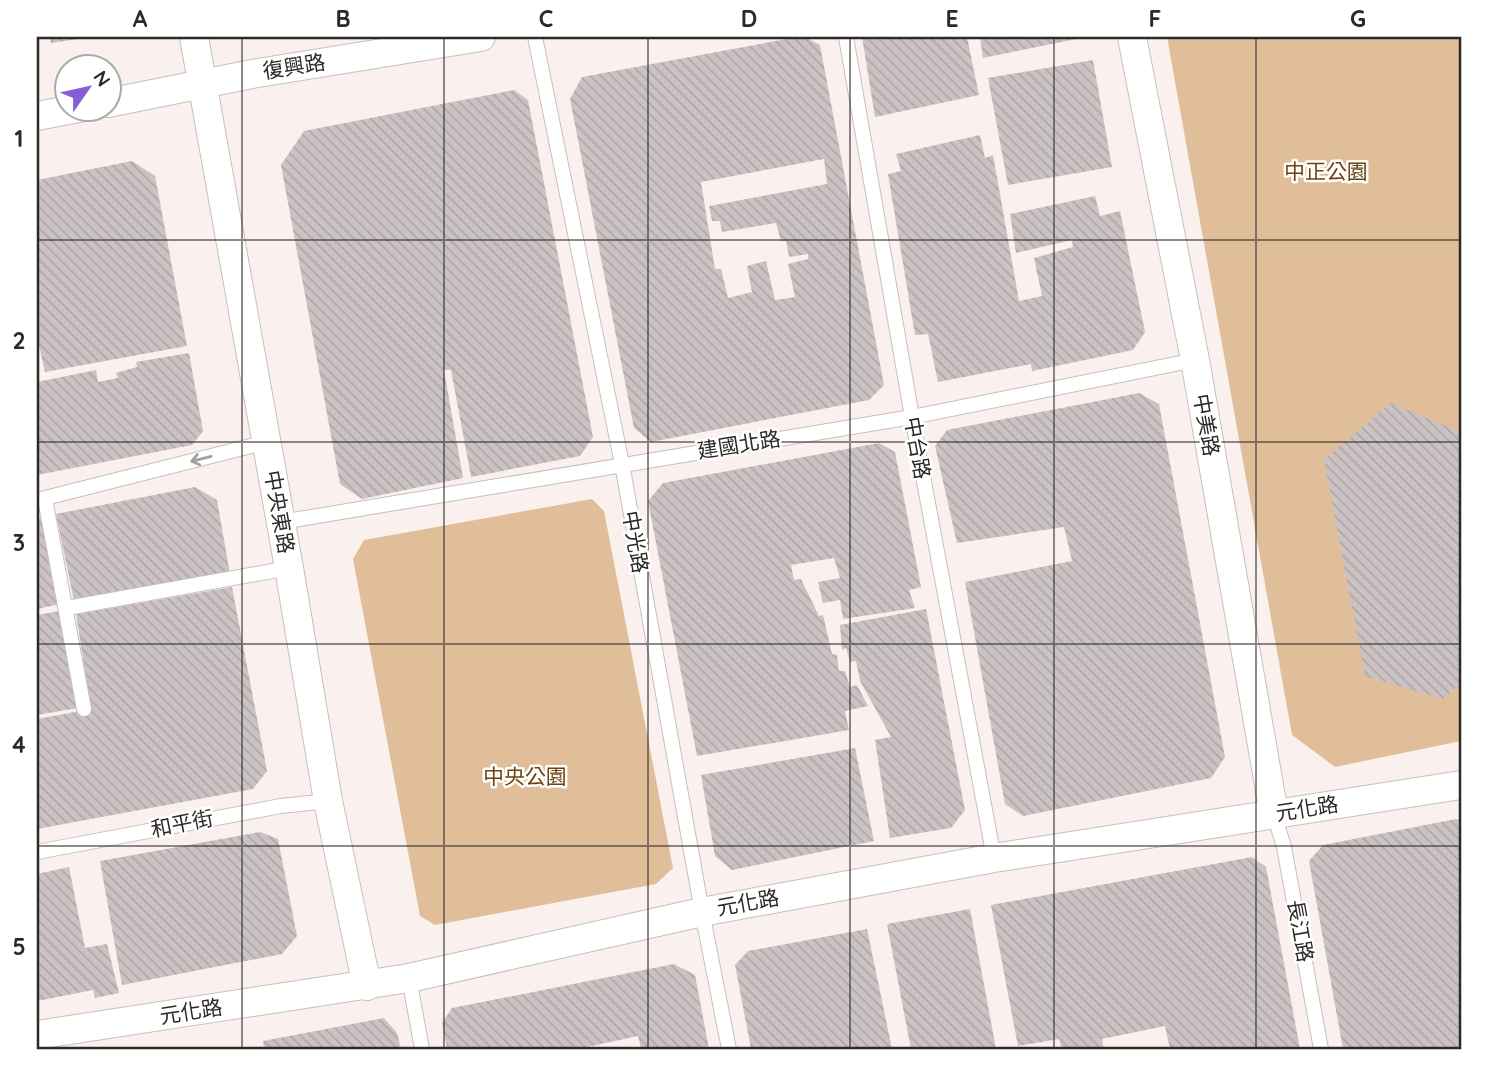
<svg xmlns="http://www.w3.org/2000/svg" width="1498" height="1086" font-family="Quicksand,'Noto Sans TC',sans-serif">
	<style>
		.green { fill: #e0be9a }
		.building { fill: url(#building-back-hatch); fill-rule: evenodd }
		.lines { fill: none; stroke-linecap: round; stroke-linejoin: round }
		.lane-casing { stroke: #c7bebd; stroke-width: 16 }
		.street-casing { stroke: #c7bebd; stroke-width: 30 }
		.lane { stroke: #fff; stroke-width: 14 }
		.street { stroke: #fff; stroke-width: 28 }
		.oneway { stroke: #a09f9f }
		.grid { fill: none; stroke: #2d2929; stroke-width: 2; stroke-opacity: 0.55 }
		.labels { text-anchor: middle; stroke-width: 5; stroke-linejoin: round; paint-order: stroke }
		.street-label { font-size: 21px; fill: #2d2929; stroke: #fff }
		.park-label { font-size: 21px; fill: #6d440f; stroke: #fff }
		.neatline { fill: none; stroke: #2d2929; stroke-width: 2.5 }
		.grid-label { font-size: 23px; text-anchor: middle; font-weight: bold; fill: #2d2929 }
	</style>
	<defs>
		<pattern id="building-back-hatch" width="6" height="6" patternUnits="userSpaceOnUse" patternTransform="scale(1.75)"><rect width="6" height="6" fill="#cbc2c3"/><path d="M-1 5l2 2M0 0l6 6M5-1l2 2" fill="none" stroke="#afa7a8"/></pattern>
	</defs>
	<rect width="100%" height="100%" fill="#faf1ef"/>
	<path class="green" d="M1167 37H1461V741L1335 767 1292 735Z
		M592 499 604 511 673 868 656 884 435 925 420 916 353 559 364 540Z"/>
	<path class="building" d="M50 37H85V38L51 43Z
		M797 37H805L820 45 884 385 869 400 651 442 634 428 570 99 582 77ZM824 159 827 184 709 206 712 221H720L722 232 776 223 781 241H786L789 257 808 254V259L788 264 795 297 775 300 766 261 747 266 752 292 728 298 721 269H715L701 182Z
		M862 37H967L979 95 875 117Z
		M980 37H1081V38L983 58Z
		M1093 60 1112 167 1008 185 988 78Z
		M514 90 528 100 593 437 580 456 471 477 451 370H444L463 478 362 499 340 484 281 165 304 131Z
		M980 135 985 158 993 155 1019 301 1042 296 1034 258 1073 247 1072 240 1016 253 1010 214 1095 196 1100 216 1120 211 1145 332 1133 350 1032 371 1031 364 938 382 928 334 915 335 888 174 901 171 896 154Z
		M132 161 155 176 187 346 45 372 37 336V180Z
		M189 353 203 431 192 445 37 475V382L96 370 98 382 118 378 116 373 137 367 136 362Z
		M1139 393 1159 404 1225 757 1211 778 1023 816 1005 804 965 582 1072 561 1064 527 957 543 935 446 947 430Z
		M1390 403 1461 432V683L1443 699 1365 676 1324 460Z
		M879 443 895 452 921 587 909 590 915 608 843 619 840 600 823 603 818 582 840 578 834 558 791 565 794 580 801 579 819 616 823 615 832 654 837 655 839 671H845L850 687 857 685 868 706 845 711 849 730 697 756 648 501 663 483Z
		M195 487 217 500 230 574 74 601 56 514Z
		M44 518 60 604 37 609V520Z
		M232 587 267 771 253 789 37 829V719L91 709 76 614Z
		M926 609 965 810 951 828 890 838 875 740 891 737 860 681 856 661 850 662 846 648 842 650 840 625Z
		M60 611 78 708 37 715V615Z
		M855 748 874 841 732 870 715 856 701 775Z
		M1456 819 1461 820V1049H1343L1309 861 1323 845Z
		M260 832 278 839 297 936 282 954 122 985 100 861Z
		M1252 857 1266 867 1300 1049H1170L1165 1026 1102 1039 1104 1049H1062L1059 1039 1018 1046 991 905Z
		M69 867 85 948 107 944 119 993 95 998 93 990 37 1001V874Z
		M970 909 996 1049H911L887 924Z
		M867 929 892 1049H751L735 965 748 951Z
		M674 964 695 975 709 1049H641L638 1036 578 1049H447L442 1023 452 1008Z
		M384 1018 397 1033 401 1049H264L263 1041Z"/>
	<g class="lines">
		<g class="lane-casing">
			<path id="lane" d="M535 37 622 464 702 912 729 1049
				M846 37 912 417 994 858
				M45 499 84 709
				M37 500 267 442
				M281 522 912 417 1195 360
				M67 608 289 568
				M1274 814 1284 847 1321 1049
				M37 852 281 806 328 801
				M409 978 422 1049"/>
		</g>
		<g class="street-casing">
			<path id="street" d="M194 37 289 568 328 801 367 986
				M1132 37 1195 360 1274 814
				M108 103 252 74 481 37
				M37 116 79 108
				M37 1035 409 978 702 912 994 858 1461 785"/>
		</g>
		<use href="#lane" class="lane"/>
		<use href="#street" class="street"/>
	</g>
	<defs><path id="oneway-shaft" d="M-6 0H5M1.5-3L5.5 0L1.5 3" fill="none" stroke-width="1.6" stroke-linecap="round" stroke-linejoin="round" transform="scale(1.75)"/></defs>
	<use class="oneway" href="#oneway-shaft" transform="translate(201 459) rotate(166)"/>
	<path class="grid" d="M242 37V1049M444 37V1049M648 37V1049M850 37V1049M1054 37V1049M1256 37V1049M37 240H1461M37 442H1461M37 644H1461M37 846H1461"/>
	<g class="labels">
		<g class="street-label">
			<text transform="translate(294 67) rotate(-9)" y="7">復興路</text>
			<text transform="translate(1206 425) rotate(80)" y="7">中美路</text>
			<text transform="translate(739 445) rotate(-9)" y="7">建國北路</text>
			<text transform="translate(917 448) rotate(80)" y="7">中台路</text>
			<text transform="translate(279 512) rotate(80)" y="7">中央東路</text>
			<text transform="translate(635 542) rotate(80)" y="7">中光路</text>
			<text transform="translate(1307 809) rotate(-9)" y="7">元化路</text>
			<text transform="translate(182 824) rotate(-11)" y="7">和平街</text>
			<text transform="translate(748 903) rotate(-10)" y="7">元化路</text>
			<text transform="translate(1300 931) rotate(80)" y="7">長江路</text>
			<text transform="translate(191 1012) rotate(-9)" y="7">元化路</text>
		</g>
		<g class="park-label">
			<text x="1326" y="179">中正公園</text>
			<text x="525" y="784">中央公園</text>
		</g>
	</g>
	<rect width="1498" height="1086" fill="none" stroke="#ffffff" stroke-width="77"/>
	<g transform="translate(88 88) rotate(56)"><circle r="33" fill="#ffffff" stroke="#aba9a9" stroke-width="2"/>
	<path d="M0-5L12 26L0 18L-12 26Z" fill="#865dd7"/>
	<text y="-10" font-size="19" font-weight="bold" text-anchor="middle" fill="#2d2929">N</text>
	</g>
	<rect x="38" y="38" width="1422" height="1010" class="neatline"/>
	<g class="grid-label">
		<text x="140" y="27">A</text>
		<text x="343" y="27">B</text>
		<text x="546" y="27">C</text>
		<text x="749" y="27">D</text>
		<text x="952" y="27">E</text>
		<text x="1155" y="27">F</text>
		<text x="1358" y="27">G</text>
		<text x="19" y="147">1</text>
		<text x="19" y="349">2</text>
		<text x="19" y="551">3</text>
		<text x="19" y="753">4</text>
		<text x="19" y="955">5</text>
	</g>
</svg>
